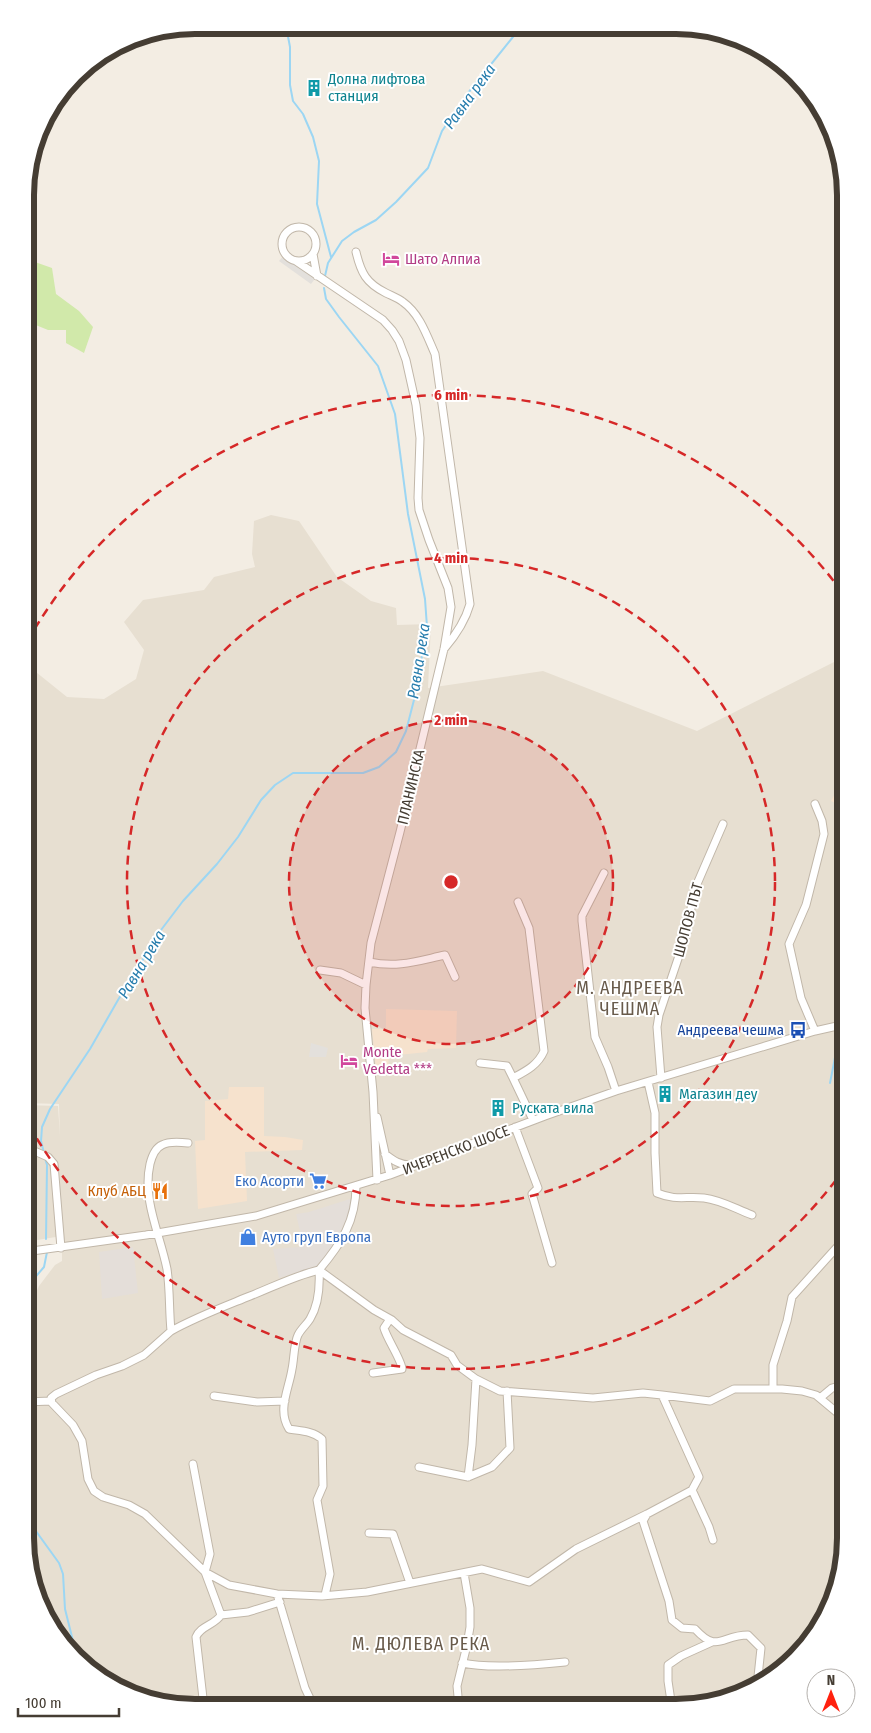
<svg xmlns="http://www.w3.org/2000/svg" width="871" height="1733" font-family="'Fira Sans Condensed',sans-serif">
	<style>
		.residential { fill: #e7dfd1 }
		.commercial { fill: #f6e2cd }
		.industrial { fill: #e4ded9 }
		.green { fill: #d1e9aa }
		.parking { fill: #e3e0dc }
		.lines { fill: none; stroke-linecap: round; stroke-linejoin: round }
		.stream { stroke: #9cd6f3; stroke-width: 2 }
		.minor-casing { stroke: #c1b7a9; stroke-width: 9 }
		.minor { stroke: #fff; stroke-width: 7 }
		.ring { fill: none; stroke: #d62828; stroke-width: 2.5; stroke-dasharray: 9 6 }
		.labels { text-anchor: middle; stroke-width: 4; stroke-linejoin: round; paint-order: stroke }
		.culture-label { font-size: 15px; fill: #0d838f; stroke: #fff; text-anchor: start }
		.hotel-label { font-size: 15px; fill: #b23c85; stroke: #fff; text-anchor: start }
		.street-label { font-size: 15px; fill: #453d33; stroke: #fff }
		.transit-label { font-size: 15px; fill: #164399; stroke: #fff; text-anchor: end }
		.shop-label { font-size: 15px; fill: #366cbe; stroke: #fff; text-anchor: end }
		.food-label { font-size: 15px; fill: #c56008; stroke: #fff; text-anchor: end }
		.water-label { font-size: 16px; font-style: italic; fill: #277dad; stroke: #fff }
		.quarter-label { font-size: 18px; letter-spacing: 1px; fill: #685a4a; stroke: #fff }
		.rim { fill: none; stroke: #453d33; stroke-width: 6 }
		.centre { fill: #d62828; stroke: #fff; stroke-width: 2.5 }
		.ring-label { font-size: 15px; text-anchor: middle; font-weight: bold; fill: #d62828; stroke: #fff; stroke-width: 4; stroke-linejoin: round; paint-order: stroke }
	</style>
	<rect width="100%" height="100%" fill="#f3ede3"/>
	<path class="residential" d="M271 515 299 521 337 577 371 601 396 608 397 625 431 624 428 688 543 671 697 731 846 656V1550L833 1603 811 1642 771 1679 731 1699 677 1708 172 1707 129 1695 83 1666 36 1595 25 1538 27 1508 25 1506V1316L39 1286 55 1265 62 1261V1236L25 1242V1105L58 1106 60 1136 59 1104 25 1103 26 664 67 697 104 699 136 679 144 650 124 622 143 600 204 590 214 577 255 567 252 554 254 521Z"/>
	<path class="commercial" d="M843 779 846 780V808L831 801Z
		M386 1009 457 1011 456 1048 428 1049 427 1052 388 1056 389 1068 376 1069 372 1029H386Z
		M229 1087H264V1136L285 1137 303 1140 302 1150 245 1152 247 1201 198 1209 195 1141 205 1140V1101L228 1099Z"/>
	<path class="industrial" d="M353 1198 346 1226 334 1247 317 1266 279 1278 273 1249 300 1247 302 1240 296 1214 309 1212Z
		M133 1247 138 1293 102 1299 99 1252Z"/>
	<path class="green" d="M35 262 52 268 56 294 79 311 93 327 84 353 66 343V330H48L26 321V276Z"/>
	<path class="parking" d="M285 254 317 276 311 284 279 261Z
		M311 1043 328 1048 326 1057H309Z"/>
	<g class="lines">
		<path class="stream" d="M286 26 290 47V85L293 101 303 114 313 137 319 161 317 204 331 257
			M325 276 328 263 342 241 354 232 376 220 396 202 428 168 442 131 468 93 521 27
			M841 1016 846 1000
			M830 1083 839 1037
			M44 1153 41 1141 42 1127 50 1109 90 1049 118 1000 161 930 183 901 217 864 238 837 261 800 275 785 293 773H363L379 767 396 752 406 731 415 696 427 627 425 599 408 514 395 414 378 366 339 317 326 299 324 288
			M45 1158 47 1165 46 1239
			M25 1289 44 1267 47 1252
			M25 1516 59 1563 63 1574 65 1609 75 1649 74 1653"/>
		<g class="minor-casing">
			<path id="minor" d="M282 244a17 17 0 1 1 34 0a17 17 0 1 1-34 0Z
				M356 252C361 273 366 283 386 293 392 296 398 298 403 302 420 314 427 336 435 354L470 604C465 622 456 635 444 649
				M313 254 317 276
				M296 261 383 320 392 330 399 341 406 360 416 405 420 438 418 498 419 510 429 540 448 588 451 607 444 649 400 832 371 943 366 985 365 1008 373 1092 377 1180
				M604 873 582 916V921L595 1037 608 1067 616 1091
				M518 902 529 928 544 1051C538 1065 526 1071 513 1078L533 1120
				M369 962C398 968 417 961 445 955L455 977
				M320 970 341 973 366 985
				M815 1031 801 998 789 944 806 905 824 834 822 821 815 804
				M480 1063 507 1066 513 1078
				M661 1078 657 1027 659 1015 687 932 694 891 723 824
				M648 1082 655 1113V1153L657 1193C677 1201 685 1196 704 1198 721 1200 736 1209 752 1215
				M377 1117 390 1175
				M515 1127 538 1188 532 1194 552 1263
				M29 1143 32 1150 48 1157 54 1164 61 1248
				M188 1143C180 1142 169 1141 162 1145 155 1148 152 1156 150 1164 142 1200 160 1234 167 1269 170 1289 169 1310 171 1331 196 1317 223 1307 250 1296 273 1287 294 1276 319 1270 320 1287 319 1304 310 1319 307 1324 301 1329 298 1335 294 1343 294 1360 292 1369 289 1389 277 1410 289 1429 301 1431 313 1431 322 1439L323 1486 317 1500 330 1574 325 1595
				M385 1154C394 1161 400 1165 411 1165
				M356 1186C356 1221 341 1244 319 1270L374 1310 392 1320 403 1330 451 1355 457 1365 476 1379 500 1391 593 1398 643 1393 662 1395 699 1477 692 1490 647 1514 643 1521 669 1601 672 1620 682 1628 695 1629C718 1654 721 1635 748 1635L761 1648 757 1686
				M846 1189C840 1181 842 1168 846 1159
				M25 1252 146 1235 256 1216 390 1175 545 1116 616 1091 815 1031 846 1024
				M171 1331 144 1355 122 1366 96 1375 56 1394 51 1398 52 1403 73 1425 82 1441 88 1479 94 1491 103 1497 129 1505 145 1514 205 1572 229 1585 277 1594 322 1596 367 1592 482 1569 529 1582 576 1549 647 1514
				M373 1373 402 1369C402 1361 387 1339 384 1328L390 1319
				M773 1389V1365L787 1321 792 1297 838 1246 846 1230
				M662 1395 710 1401 734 1389H782L802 1391 816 1395 846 1420
				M214 1396 257 1402 285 1401
				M820 1398 832 1388 846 1384
				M25 1402 51 1401
				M193 1464 210 1554 205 1572 221 1615C215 1625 200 1626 196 1637L204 1707
				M419 1467 468 1477 472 1445 476 1379
				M468 1477 492 1467 510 1448 507 1391
				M692 1490 709 1527 713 1540
				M369 1533 393 1534 410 1583
				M277 1594 305 1688 314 1707
				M221 1615 248 1612 280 1602
				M462 1663C490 1669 536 1665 565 1662
				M459 1707 457 1686 467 1645 470 1627V1608L464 1573
				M672 1708 668 1681V1665L681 1656 712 1642"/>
		</g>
		<use href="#minor" class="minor"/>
	</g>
	<circle cx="451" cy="882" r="162" fill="#d62828" fill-opacity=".12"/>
	<g class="ring">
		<circle cx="451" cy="882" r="162"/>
		<circle cx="451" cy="882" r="324"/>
		<path d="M845 1168A487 487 0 0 1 27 1122M27 642A487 487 0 0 1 845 596"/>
	</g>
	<defs>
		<g id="building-bare" transform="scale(1.35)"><path d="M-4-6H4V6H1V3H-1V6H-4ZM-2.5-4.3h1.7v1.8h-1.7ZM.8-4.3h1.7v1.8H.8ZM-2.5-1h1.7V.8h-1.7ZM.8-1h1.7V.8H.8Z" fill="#0f9aa8" stroke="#fff" stroke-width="2.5" paint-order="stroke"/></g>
		<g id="hotel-bare" transform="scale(1.35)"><path d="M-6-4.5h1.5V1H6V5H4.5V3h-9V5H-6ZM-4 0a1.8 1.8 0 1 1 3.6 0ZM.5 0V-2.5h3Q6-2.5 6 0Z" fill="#d1479c" stroke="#fff" stroke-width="2.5" paint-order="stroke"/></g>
		<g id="bus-bare" transform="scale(1.35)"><path d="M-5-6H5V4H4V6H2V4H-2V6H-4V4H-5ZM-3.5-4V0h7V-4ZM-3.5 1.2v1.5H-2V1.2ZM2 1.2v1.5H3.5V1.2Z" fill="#1a4fb4" stroke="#fff" stroke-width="2.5" paint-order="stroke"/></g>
		<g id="supermarket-bare" transform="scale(1.35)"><path d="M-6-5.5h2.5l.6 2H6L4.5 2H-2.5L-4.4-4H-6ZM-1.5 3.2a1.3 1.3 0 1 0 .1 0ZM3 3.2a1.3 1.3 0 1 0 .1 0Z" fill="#3f7fe0" stroke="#fff" stroke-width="2.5" paint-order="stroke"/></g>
		<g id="restaurant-bare" transform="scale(1.35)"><path d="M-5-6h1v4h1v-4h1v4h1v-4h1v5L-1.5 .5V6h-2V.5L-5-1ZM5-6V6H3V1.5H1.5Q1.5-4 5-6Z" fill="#e8710a" stroke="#fff" stroke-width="2.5" paint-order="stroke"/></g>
		<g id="shop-bare" transform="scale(1.35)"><path d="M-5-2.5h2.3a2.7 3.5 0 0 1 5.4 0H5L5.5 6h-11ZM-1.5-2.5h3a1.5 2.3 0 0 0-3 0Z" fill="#3f7fe0" stroke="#fff" stroke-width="2.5" paint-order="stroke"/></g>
	</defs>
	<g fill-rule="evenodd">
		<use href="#building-bare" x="314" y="88"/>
		<use href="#hotel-bare" x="391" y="259"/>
		<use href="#bus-bare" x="798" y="1030"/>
		<use href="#hotel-bare" x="349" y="1061"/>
		<use href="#building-bare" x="665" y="1094"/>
		<use href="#building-bare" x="498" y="1108"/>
		<use href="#supermarket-bare" x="318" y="1181"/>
		<use href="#restaurant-bare" x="160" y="1191"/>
		<use href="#shop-bare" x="248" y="1237"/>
	</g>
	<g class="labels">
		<g class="culture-label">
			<text x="328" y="84">Долна лифтова<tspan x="328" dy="17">станция</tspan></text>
			<text x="679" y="1099">Магазин деу</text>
			<text x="512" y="1113">Руската вила</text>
		</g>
		<g class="hotel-label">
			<text x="405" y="264">Шато Алпиа</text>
			<text x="363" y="1057">Monte<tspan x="363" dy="17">Vedetta ***</tspan></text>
		</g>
		<g class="street-label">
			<text transform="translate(411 787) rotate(-77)" y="5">ПЛАНИНСКА</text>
			<text transform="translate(688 920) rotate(-75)" y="5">ШОПОВ ПЪТ</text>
			<text transform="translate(456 1150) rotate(-21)" y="5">ИЧЕРЕНСКО ШОСЕ</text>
		</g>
		<g class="transit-label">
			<text x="784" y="1035">Андреева чешма</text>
		</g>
		<g class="shop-label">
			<text x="304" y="1186">Еко Асорти</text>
			<text x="262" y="1242" text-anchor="start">Ауто груп Европа</text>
		</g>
		<g class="food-label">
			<text x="146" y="1196">Клуб АБЦ</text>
		</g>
		<g class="water-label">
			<text transform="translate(469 96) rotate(-54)" y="6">Равна река</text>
			<text transform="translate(418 661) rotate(-81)" y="6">Равна река</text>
			<text transform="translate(141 964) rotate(-59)" y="6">Равна река</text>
		</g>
		<g class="quarter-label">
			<text x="630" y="994">М. АНДРЕЕВА<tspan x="630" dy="21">ЧЕШМА</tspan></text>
			<text x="421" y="1650">М. ДЮЛЕВА РЕКА</text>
		</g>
	</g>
	<path d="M0 0H871V1733H0ZM195 34H676A161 161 0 0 1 837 195V1538A161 161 0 0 1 676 1699H195A161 161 0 0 1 34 1538V195A161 161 0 0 1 195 34Z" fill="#fff" fill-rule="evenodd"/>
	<path class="rim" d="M195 34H676A161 161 0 0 1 837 195V1538A161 161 0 0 1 676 1699H195A161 161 0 0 1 34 1538V195A161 161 0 0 1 195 34Z"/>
	<circle cx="451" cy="882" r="8" class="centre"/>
	<g class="ring-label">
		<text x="451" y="400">6 min</text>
		<text x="451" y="563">4 min</text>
		<text x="451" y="725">2 min</text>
	</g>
	<g transform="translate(831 1693)"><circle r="24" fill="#ffffff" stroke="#b5b1ad"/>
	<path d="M0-4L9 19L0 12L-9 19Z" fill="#ff210e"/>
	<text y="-8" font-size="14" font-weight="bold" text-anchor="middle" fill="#453d33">N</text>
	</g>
	<path d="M18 1708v8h101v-8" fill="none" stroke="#453d33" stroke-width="2.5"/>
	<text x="25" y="1708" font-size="15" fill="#453d33" stroke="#ffffff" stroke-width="4" paint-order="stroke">100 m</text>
</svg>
